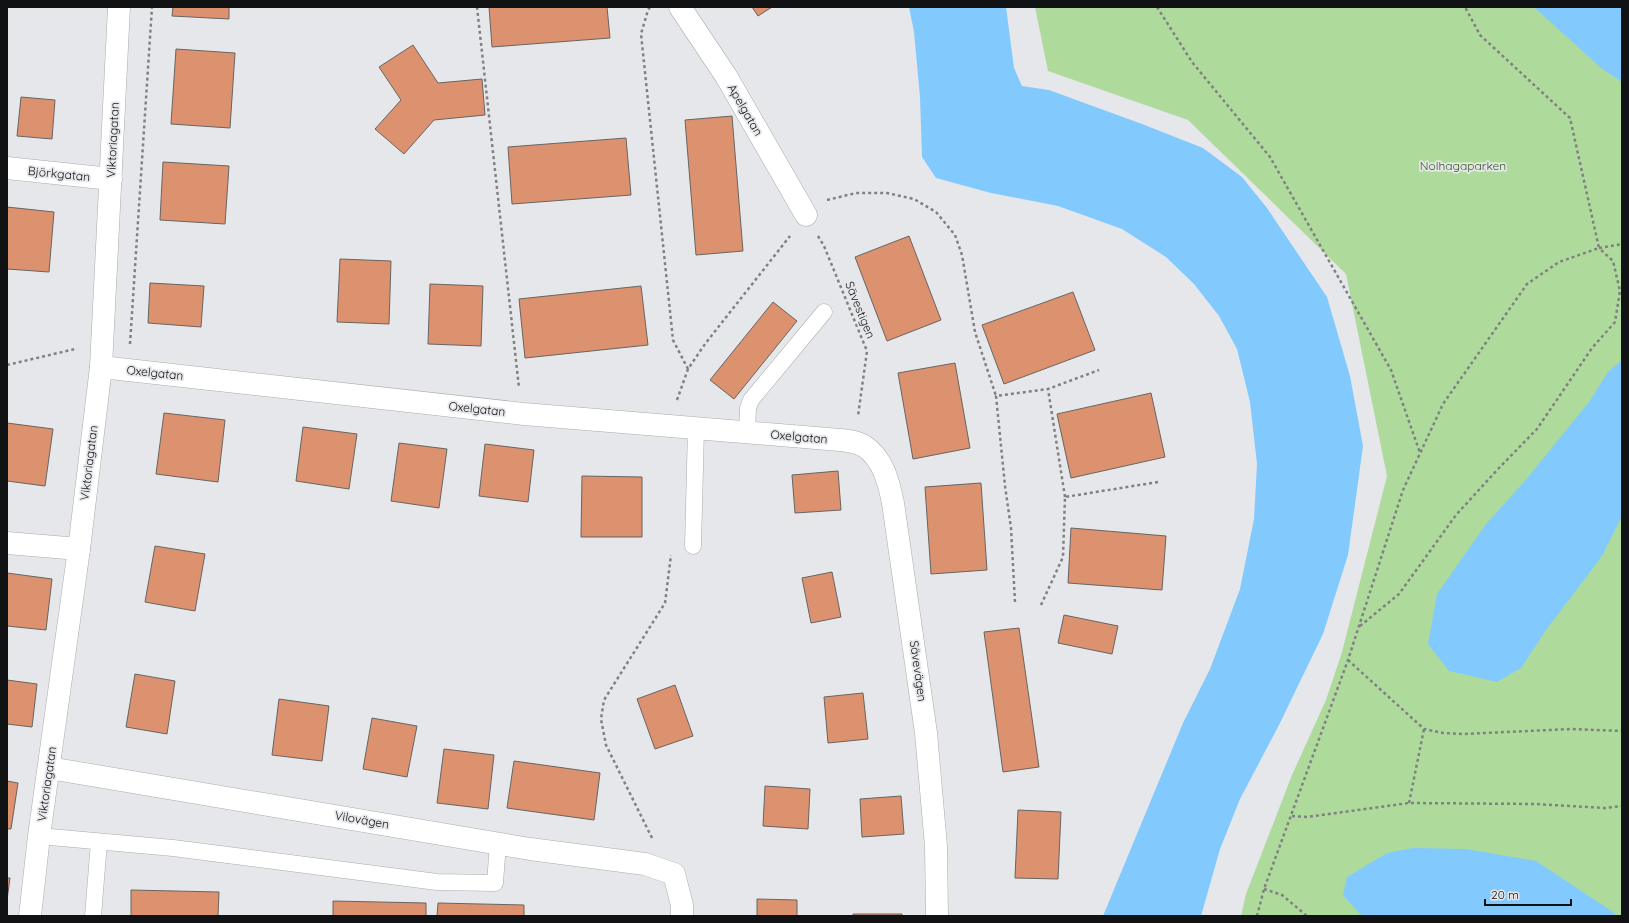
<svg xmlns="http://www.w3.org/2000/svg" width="1629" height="923" font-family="Quicksand,sans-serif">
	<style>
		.green { fill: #aeda9b }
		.water { fill: #82cafe }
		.building { fill: #dd926f; stroke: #676463 }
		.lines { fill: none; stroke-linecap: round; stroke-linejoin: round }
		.service-casing { stroke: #aaabae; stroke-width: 17 }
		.minor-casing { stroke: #aaabae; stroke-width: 23 }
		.tertiary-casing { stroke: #aaabae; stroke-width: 23 }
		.path { stroke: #808183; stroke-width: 2.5; stroke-dasharray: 3 3; stroke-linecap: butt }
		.service { stroke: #fff; stroke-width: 16 }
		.minor { stroke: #fff; stroke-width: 22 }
		.tertiary { stroke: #fff; stroke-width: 22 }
		.labels { text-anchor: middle; stroke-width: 3.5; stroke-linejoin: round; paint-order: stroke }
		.street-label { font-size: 12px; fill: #111213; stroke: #e6e7ea }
		.park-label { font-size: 12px; fill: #2c5715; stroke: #e6e7ea }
	</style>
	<rect width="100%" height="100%" fill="#e6e7ea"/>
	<path class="green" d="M1035 7H1622V916H1241L1246 894 1292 775 1326 700 1342 652 1387 476 1346 274 1188 120 1048 71Z"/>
	<path class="water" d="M909 7H1006L1014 68 1022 86 1049 90 1142 124 1203 148 1242 177 1267 208 1327 297 1350 376 1363 446 1348 555 1323 634 1279 725 1240 799 1220 849 1201 916H1103L1183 723 1210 669 1240 589 1254 519 1257 464 1250 402 1237 349 1219 316 1194 284 1166 257 1122 229 1058 206 991 193 936 178 922 157 920 97 914 32Z
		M1534 7H1622V82L1601 68Z
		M1622 360V516L1602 556 1546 630 1521 668 1497 682 1449 671 1428 644 1437 594 1486 524 1524 482 1589 402 1608 372Z
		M1413 848 1465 849 1536 861 1613 912 1616 916H1363L1359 913 1343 895 1347 877 1387 853Z"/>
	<path class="building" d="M173 7H229V19L172 16Z
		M489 7H607L610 38 492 47Z
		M752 7H772L758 16Z
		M413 45 438 83 482 79 485 115 434 120 404 154 375 129 401 100 379 67Z
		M176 49 235 53 230 128 171 124Z
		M21 97 55 100 52 139 17 136Z
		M732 116 743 251 696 255 685 120Z
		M626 138 631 195 512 204 508 147Z
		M163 162 229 166 225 224 160 220Z
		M7 207 54 212 49 272 7 269Z
		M909 236 941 320 887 341 855 257Z
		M340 259 391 261 389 324 337 322Z
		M150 283 204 286 201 327 148 323Z
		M430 284 483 286 481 346 428 344Z
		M641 286 648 345 525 358 519 299Z
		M1073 292 1095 350 1004 384 982 325Z
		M773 302 797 321 734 399 710 380Z
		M955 363 970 448 913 459 898 373Z
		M1151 393 1165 457 1071 478 1057 414Z
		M164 413 225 420 218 482 156 474Z
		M7 423 53 429 45 486 7 481Z
		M303 427 357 434 349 489 296 481Z
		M399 443 447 449 439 508 391 501Z
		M485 444 534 450 528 502 479 496Z
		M838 471 841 510 795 513 792 475Z
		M582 476 642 477V537H581Z
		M981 483 987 570 931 574 925 487Z
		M1071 528 1166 536 1162 590 1068 583Z
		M155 546 205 554 195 611 145 602Z
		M832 572 841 617 811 623 802 578Z
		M7 573 52 579 46 630 7 626Z
		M1064 615 1118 626 1112 654 1058 643Z
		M1019 628 1039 767 1003 772 984 632Z
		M135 674 175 681 167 734 126 727Z
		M7 680 37 684 32 727 7 724Z
		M675 685 693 736 655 749 637 699Z
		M863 693 868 739 828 743 824 697Z
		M279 699 329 706 322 761 272 755Z
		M372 718 417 726 407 777 363 769Z
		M444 749 494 755 488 809 437 803Z
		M514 761 600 773 594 820 507 808Z
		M7 781 18 783 11 829H7Z
		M765 786 810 789 808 829 763 826Z
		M901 796 904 834 862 837 860 799Z
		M1018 810 1061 812 1058 879 1015 878Z
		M7 878H10L7 900Z
		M131 890 219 892 218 916H131Z
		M757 899 797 900V916H757Z
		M333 901 426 903V916H333Z
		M438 903 524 905V916H437Z
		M853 914H902V916H853Z"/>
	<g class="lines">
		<g class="service-casing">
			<path id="service" d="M747 433 748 408 751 400 824 312
				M693 546 696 429
				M39 836 173 848 437 882 495 883 498 843
				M93 916 99 842"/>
		</g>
		<g class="minor-casing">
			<path id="minor" d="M680 7 726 76 806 215
				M7 168 111 179
				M101 367 524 414 828 439C839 440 854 440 864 446 883 458 889 483 893 503L926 733 936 846 937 916
				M7 543 79 549
				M49 768 530 849 645 864 674 874 682 905V916"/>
		</g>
		<g class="tertiary-casing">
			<path id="tertiary" d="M30 916 39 836 79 549 101 367 119 7"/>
		</g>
		<path class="path" d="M477 7 519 388
			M650 7 648 10 641 34 673 340 688 369
			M1157 7 1192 62 1270 157 1391 370 1420 453
			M827 200 856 193H887L914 199 936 212 955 235 962 255 975 332 996 396
			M818 236 824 246 867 351 858 416
			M130 344 152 7
			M7 365 75 349
			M677 400 688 369 705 344 790 236
			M1065 497 1048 389 1099 370
			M1015 602 1011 528 1005 486 996 396 1048 389
			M1041 605 1063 557 1065 497 1158 482
			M1360 626 1399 594 1456 515 1498 469 1537 429 1592 348 1615 322 1620 291 1613 261 1599 248 1622 244
			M1348 660 1424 729 1443 733 1463 734 1571 729 1622 731
			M1409 803 1424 729
			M1292 816 1307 817 1409 803 1535 804 1605 808 1622 806
			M652 838 606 745 601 719 604 700 665 603 671 555
			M1264 889 1282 895 1307 916
			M1257 916 1264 889 1348 660 1403 490 1443 404 1527 284 1559 262 1599 248 1570 118 1480 35 1465 7"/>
		<use href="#service" class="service"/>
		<use href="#minor" class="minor"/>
		<use href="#tertiary" class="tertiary"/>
	</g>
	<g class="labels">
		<g class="street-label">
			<text transform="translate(745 110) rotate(60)" y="4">Apelgatan</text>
			<text transform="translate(113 140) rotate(-87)" y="4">Viktoriagatan</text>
			<text transform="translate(59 174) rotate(6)" y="4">Björkgatan</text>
			<text transform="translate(860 310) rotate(68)" y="4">Sävestigen</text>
			<text transform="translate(155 373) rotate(6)" y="4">Oxelgatan</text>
			<text transform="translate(477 409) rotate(6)" y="4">Oxelgatan</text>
			<text transform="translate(799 437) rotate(5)" y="4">Oxelgatan</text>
			<text transform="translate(89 463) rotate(-83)" y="4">Viktoriagatan</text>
			<text transform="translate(918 671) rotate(82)" y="4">Sävevägen</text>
			<text transform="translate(47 784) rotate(-82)" y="4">Viktoriagatan</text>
			<text transform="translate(362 820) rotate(10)" y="4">Vilovägen</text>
		</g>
		<g class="park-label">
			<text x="1463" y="170">Nolhagaparken</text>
		</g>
	</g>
	<rect width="1629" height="923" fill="none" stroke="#111213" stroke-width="16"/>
	<path d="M1485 899v6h86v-6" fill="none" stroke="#111213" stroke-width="2"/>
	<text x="1491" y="899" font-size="12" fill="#111213" stroke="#e6e7ea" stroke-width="3" paint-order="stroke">20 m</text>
</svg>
